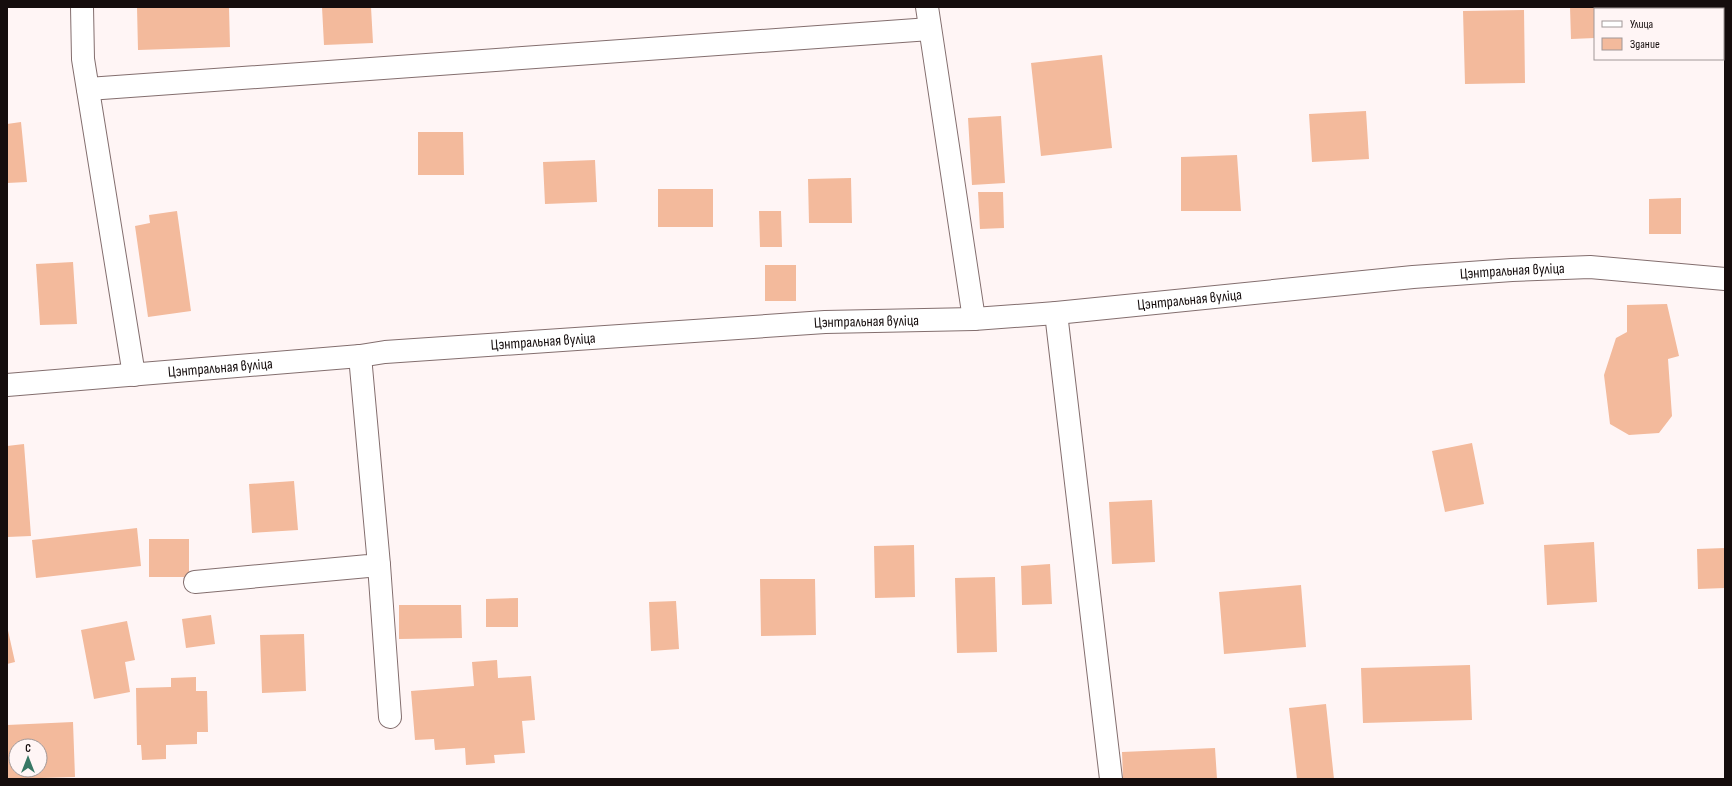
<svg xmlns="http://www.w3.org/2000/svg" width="1732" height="786" font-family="'Sofia Sans Condensed',sans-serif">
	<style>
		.building { fill: #f3ba9c; fill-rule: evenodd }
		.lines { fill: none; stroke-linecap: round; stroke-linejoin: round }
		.minor-casing { stroke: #836e6e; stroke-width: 24 }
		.minor { stroke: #fff; stroke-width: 22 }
		.labels { text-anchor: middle; stroke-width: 3.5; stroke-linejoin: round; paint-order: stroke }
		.street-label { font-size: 15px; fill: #150d0d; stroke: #fff5f5 }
	</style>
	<rect width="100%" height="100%" fill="#fff5f5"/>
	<path class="building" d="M137 7H229L230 47 138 50Z
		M322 7H371L373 43 324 45Z
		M1570 7H1657V9H1595V38L1571 39Z
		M1524 10 1525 83 1465 84 1463 11Z
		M1102 55 1112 148 1041 156 1031 63Z
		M1366 111 1369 159 1312 162 1309 114Z
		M1001 116 1005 183 972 185 968 118Z
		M21 122 27 182 7 183V124Z
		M418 132H463L464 175H418Z
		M1237 155 1241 211H1181V157Z
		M595 160 597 202 545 204 543 162Z
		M851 178 852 223H809L808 179Z
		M658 189H713V227H658Z
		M978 192H1003L1004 228 980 229Z
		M1681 198V234H1649V199Z
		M177 211 191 311 148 317 135 226 150 223 149 215Z
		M759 211H781L782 247H760Z
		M73 262 77 324 40 325 36 264Z
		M765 265H796V301H765Z
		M1667 304 1679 356 1668 359 1672 416 1659 433 1629 435 1610 424 1604 375 1616 338 1627 332V305Z
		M1472 443 1484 504 1445 512 1432 451Z
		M24 444 31 536 7 537V446Z
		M294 481 298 530 252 533 249 484Z
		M1152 500 1155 562 1112 564 1109 502Z
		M137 528 141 566 36 578 32 540Z
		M149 539H189V577H149Z
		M1594 542 1597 602 1547 605 1544 545Z
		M914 545 915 597 875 598 874 546Z
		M1725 548V588L1698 589 1697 549Z
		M1050 564 1052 604 1022 605 1021 566Z
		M995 577 997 652 957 653 955 578Z
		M760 579H815L816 635 761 636Z
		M1301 585 1306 647 1224 654 1219 592Z
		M518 598V627H486V599Z
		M676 601 679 649 651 651 649 602Z
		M399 605H461L462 638 399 639Z
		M211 615 215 644 186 648 182 619Z
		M127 621 135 660 125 662 130 692 94 699 81 630Z
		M7 626 15 662 7 664Z
		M304 634 306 691 262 693 260 635Z
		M497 660 498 678 531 676 535 720 522 721 525 753 494 755 495 763 466 765 465 748 435 750 434 739 415 740 411 691 474 686 472 662Z
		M1470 665 1472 720 1363 723 1361 668Z
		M196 677V691H207L208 732H197V744L166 745V759L142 760 141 745H137L136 688 171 687V678Z
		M1326 704 1334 779H1297L1289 708Z
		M73 722 75 777 8 779 7 725ZM16 746H40V770H16Z
		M1215 748 1217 779H1123L1122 752Z"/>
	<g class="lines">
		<g class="minor-casing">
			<g id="minor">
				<path d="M82 7 83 59 134 375"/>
				<path d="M927 7 974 319"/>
				<path d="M88 89 930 29"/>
				<path d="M1056 313 1111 779"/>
				<path id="s1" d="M7 385 360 356 385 352 825 322 974 319 1056 313 1413 277 1512 270 1590 267 1725 279"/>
				<path d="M379 565 390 717"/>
				<path d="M195 582 379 565 360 356"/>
			</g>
		</g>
		<use href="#minor" class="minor"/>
	</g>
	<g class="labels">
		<g class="street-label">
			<text dy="5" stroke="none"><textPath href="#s1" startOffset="1510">Цэнтральная вуліца</textPath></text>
			<text dy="5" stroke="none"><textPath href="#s1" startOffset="1186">Цэнтральная вуліца</textPath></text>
			<text dy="5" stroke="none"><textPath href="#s1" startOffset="862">Цэнтральная вуліца</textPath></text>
			<text dy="5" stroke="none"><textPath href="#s1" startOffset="538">Цэнтральная вуліца</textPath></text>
			<text dy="5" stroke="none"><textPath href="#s1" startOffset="214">Цэнтральная вуліца</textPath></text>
		</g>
	</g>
	<rect width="1732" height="786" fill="none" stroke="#150d0d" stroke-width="16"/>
	<rect x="1594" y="8" width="130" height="52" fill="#fff5f5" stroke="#a19898"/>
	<rect x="1602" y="21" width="20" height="6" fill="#ffffff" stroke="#a19898"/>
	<text x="1630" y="28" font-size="12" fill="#150d0d">Улица</text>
	<rect x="1602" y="38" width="20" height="12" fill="#f3ba9c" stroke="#a19898"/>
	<text x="1630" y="48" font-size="12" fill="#150d0d">Здание</text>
	<g transform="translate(28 758)"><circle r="19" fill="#fff5f5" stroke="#a19898"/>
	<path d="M0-3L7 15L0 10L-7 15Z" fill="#397865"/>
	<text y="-6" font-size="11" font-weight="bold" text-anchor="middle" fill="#150d0d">С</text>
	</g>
</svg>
